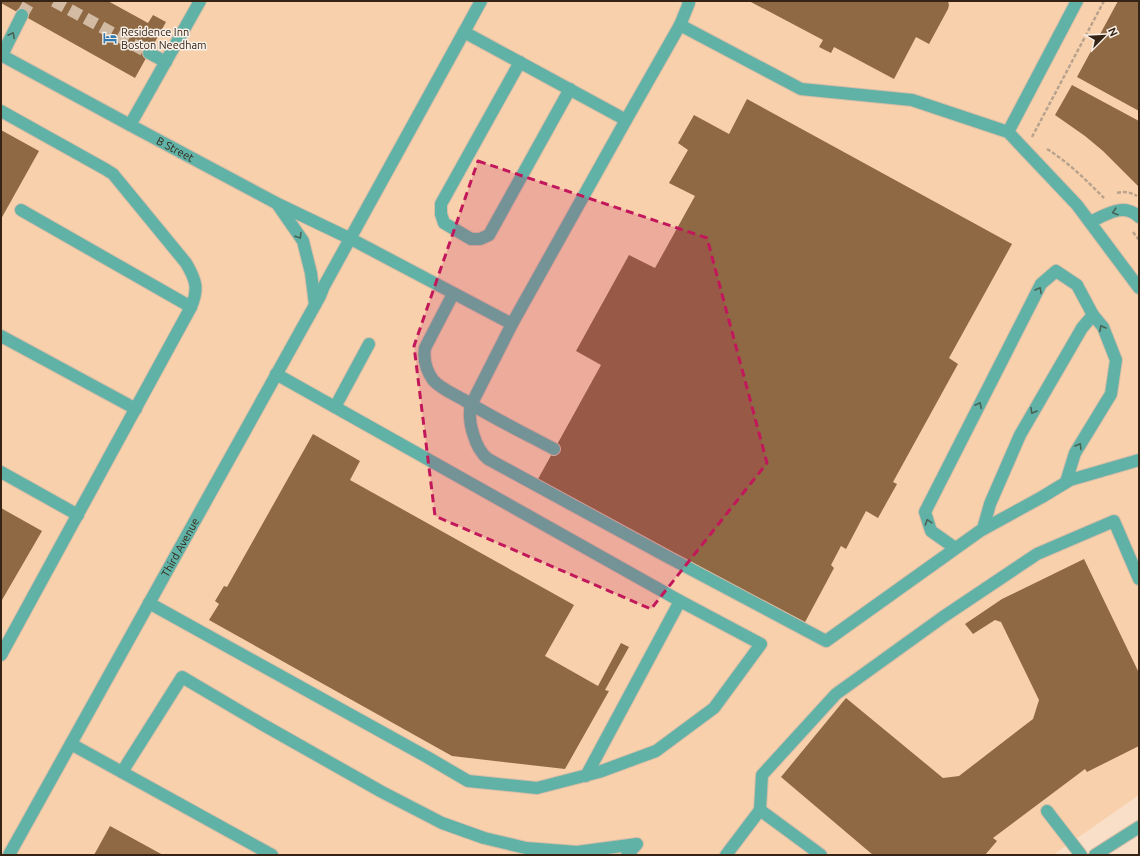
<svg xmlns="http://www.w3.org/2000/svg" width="1140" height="856" font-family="Ubuntu,sans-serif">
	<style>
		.built { fill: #f8d1ac }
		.building { fill: #8f6943 }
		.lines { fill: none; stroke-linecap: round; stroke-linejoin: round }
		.minor-tunnel { stroke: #d2baa3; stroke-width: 12; stroke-dasharray: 12 6; stroke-linecap: butt }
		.minor-casing { stroke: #d6bda7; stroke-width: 14 }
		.path { stroke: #baa38e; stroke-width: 2.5; stroke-dasharray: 4 2; stroke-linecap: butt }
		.minor { stroke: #60b2a7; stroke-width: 12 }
		.oneway { stroke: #486457 }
		.marked { fill: #c2185b; fill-opacity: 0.2; stroke: #c2185b; stroke-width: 3; stroke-dasharray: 8 5; stroke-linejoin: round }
		.labels { text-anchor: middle; stroke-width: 3; stroke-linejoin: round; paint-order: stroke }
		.poi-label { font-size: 11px; fill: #352415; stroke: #f9f0e8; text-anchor: start }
		.street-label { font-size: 11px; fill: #352415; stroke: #f9f0e8 }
	</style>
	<rect width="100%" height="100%" fill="#f9dfc7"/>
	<path class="built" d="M1 1H1139V795L1053 855H1Z"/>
	<path class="building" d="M1 1H108L148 23 153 15 166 22 135 78 1 3Z
		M749 1H948L949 5 948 9 929 44 916 37 894 79 834 47 831 53 819 47 823 40Z
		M1118 1H1139V111L1077 77Z
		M1072 85 1139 121V187L1103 151 1085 136 1055 115Z
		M747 99 1012 244 949 358 958 364 893 482 897 484 878 518 866 511 846 549 841 546 831 565 834 568 804 624 538 479 601 365 576 351 629 255 655 268 695 196 669 183 688 150 678 143 694 115 729 134Z
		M1 130 39 151 1 219Z
		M313 434 360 461 350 480 574 605 545 656 598 686 621 643 629 647 605 690 609 691 565 769 452 756 209 620 219 604 215 601 224 586 227 587Z
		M1 508 42 531 2 600H1Z
		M1084 559 1139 673V746L1087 772 1085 769 993 838 997 841 985 855H873L781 777 846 698 943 778 959 776 1033 719 1039 700 1001 622 995 620 973 634 965 624 1002 599Z
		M110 826 163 855H94Z"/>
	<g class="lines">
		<path class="minor-tunnel" d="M54 1 149 53
			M22 15 30 1"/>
		<g class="minor-casing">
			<g id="minor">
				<path d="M481 1 464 32 626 120"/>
				<path d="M680 25 689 3 688 1"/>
				<path d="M149 53 166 62"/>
				<path id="s1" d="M1 55 130 125 278 204 351 239 512 324 626 120 680 25 801 89 912 100 1008 132 1077 205 1139 288"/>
				<path d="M2 55 22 15"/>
				<path d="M520 62 441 204V214L444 223 471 239H480L489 235 570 89"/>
				<path d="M1 111 105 169 113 174 186 263C196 280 199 289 191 307L1 655"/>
				<path d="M130 125 200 1"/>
				<path d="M1008 132 1077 1"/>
				<path d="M278 205 303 241 311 273 315 305"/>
				<path d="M21 210 191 307"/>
				<path d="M1090 222C1106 215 1123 202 1139 217"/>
				<path d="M453 294 425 348C423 360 426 370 433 380 441 389 454 394 464 400 493 418 524 433 554 449"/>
				<path d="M512 324 471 405C467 420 475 449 488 459L666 556 826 641 980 531 1042 497 1070 480 1139 460"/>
				<path d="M1 336 136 409"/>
				<path d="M335 407 369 344"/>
				<path d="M1 472 78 515"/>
				<path d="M983 529 990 504 1020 435 1082 328 1093 315 1103 327 1116 360 1111 394 1075 453 1066 482"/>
				<path d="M955 548 931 531 925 512 1041 284 1056 271 1077 285 1093 315"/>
				<path d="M149 603 427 757 468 781 537 788 599 772 656 751 714 708 761 644 680 601 276 374"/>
				<path d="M71 744 272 855"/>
				<path d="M122 772 182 677 260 723 382 792 442 823 484 838 526 848 577 852 637 844 627 855"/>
				<path d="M586 776 680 601"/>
				<path d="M1047 811 1081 855"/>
				<path id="s2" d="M9 855 320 296 324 286 464 32"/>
				<path d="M726 855 760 810"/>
				<path d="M821 855 760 810 762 775 836 694 943 617 1037 554 1114 521 1139 579"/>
				<path d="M1095 855 1139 827"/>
			</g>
		</g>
		<path class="path" d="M1032 137 1104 1
			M1047 149C1068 162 1086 180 1104 198
			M1117 193C1124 191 1130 192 1137 196
			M1133 232 1139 240"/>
		<use href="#minor" class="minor"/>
	</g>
	<defs><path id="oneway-chevron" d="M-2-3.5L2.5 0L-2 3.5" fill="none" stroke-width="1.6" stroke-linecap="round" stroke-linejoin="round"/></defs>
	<g class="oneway">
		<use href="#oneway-chevron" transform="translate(12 35) rotate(-63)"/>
		<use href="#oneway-chevron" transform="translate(1115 212) rotate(163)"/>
		<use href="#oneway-chevron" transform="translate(299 236) rotate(58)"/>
		<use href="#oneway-chevron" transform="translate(1039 290) rotate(-61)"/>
		<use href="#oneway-chevron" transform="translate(1102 328) rotate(-119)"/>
		<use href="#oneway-chevron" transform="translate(979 405) rotate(-63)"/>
		<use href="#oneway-chevron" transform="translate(1033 411) rotate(120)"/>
		<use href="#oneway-chevron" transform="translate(1079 446) rotate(-59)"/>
		<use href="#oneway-chevron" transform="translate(928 522) rotate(-108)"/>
	</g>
	<path class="marked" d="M478 161 707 238 767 463 651 609 435 516 414 346Z"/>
	<defs>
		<g id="hotel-bare" transform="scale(1.08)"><path d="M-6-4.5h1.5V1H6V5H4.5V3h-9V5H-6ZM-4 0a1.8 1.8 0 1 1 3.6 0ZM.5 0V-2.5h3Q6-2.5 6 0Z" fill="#3379ae" stroke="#f9f0e8" stroke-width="2.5" paint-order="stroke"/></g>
	</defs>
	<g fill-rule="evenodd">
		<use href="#hotel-bare" x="110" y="38"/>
	</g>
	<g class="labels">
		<g class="poi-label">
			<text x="121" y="36">Residence Inn<tspan x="121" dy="13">Boston Needham</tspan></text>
		</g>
		<g class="street-label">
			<text dy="4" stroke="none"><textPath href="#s1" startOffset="198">B Street</textPath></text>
			<text dy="4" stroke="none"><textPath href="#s2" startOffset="352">Third Avenue</textPath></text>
		</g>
	</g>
	<rect width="1140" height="856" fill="none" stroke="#352415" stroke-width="4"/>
	<g transform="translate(1104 36) rotate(66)" stroke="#f9f0e8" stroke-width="3" paint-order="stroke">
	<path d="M0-3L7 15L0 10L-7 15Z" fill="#352415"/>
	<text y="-6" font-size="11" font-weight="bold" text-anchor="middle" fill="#352415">N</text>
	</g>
</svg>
